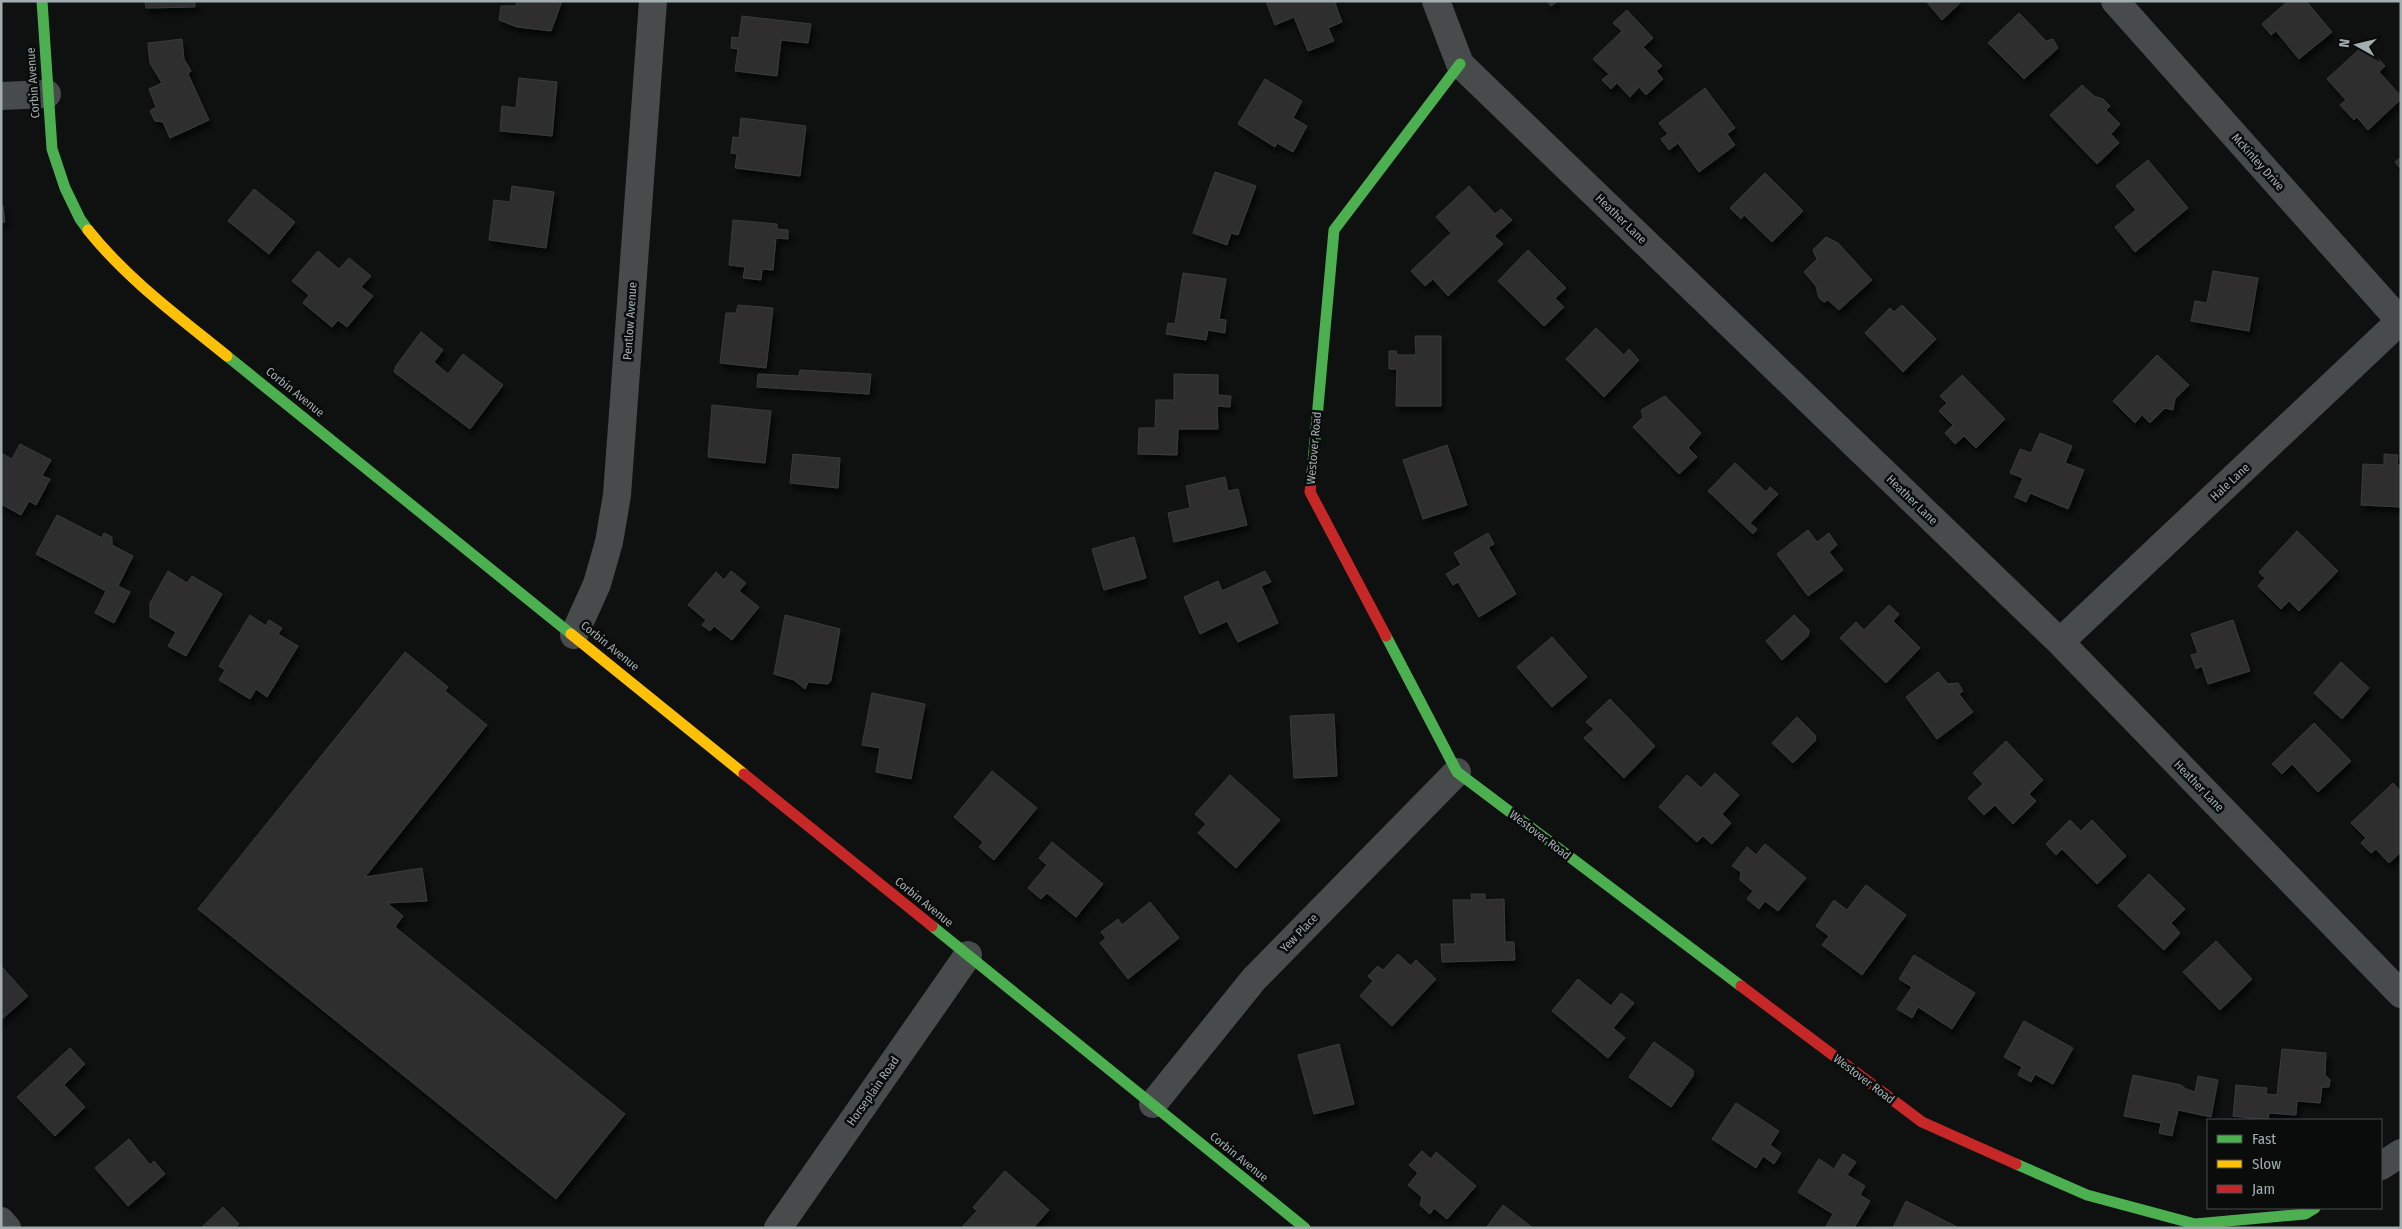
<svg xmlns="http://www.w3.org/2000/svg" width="2402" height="1229" font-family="'Fira Sans Condensed',sans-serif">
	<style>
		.building { fill: #2d2e2e; stroke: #383c3c; filter: url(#shadow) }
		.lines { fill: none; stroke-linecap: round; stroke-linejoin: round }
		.street { stroke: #484b4b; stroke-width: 28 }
		.fast { stroke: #4caf50; stroke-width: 11 }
		.slow { stroke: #ffc107; stroke-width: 11 }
		.jam { stroke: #c62828; stroke-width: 11 }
		.labels { text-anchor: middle; stroke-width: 5; stroke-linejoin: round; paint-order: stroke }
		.street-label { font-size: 12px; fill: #a2aeb0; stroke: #0a0b0b }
	</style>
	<defs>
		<filter id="shadow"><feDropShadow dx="3" dy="5.5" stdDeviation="2.5" flood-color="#0009"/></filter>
	</defs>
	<rect width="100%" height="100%" fill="#0f1010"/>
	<path class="building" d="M145 1H195V7L146 8Z
		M517 1H562L551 31 517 27 499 20 501 6H516Z
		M1266 1H1339L1335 3 1342 22 1328 28 1334 41 1308 51 1294 17 1275 25Z
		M1547 1H1558L1551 6Z
		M1926 1H1962L1942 20Z
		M2288 1H2306L2332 32 2299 59 2276 31 2271 35 2262 24Z
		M1627 10 1653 38 1643 47 1662 66 1656 71 1663 79 1646 95 1639 87 1630 97 1617 83 1611 89 1602 80 1609 74 1593 59 1622 31 1613 23Z
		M2019 13 2046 41 2053 39 2058 48 2024 79 1988 43Z
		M742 16 811 24 808 43 781 40 777 76 735 71 738 49 731 48 732 37 739 38Z
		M182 39 184 59 191 71 188 74 209 120 170 138 163 122 155 121 150 111 156 107 149 89 162 83 150 63 148 43Z
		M2365 44 2385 66 2379 72 2401 96V99L2368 130 2357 117 2354 120 2340 105 2346 100 2327 79Z
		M519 78 557 82 552 136 500 131 502 106 516 108Z
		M1265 79 1302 101 1293 118 1307 126 1293 152 1277 143 1275 147 1238 124Z
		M2082 85 2094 96 2103 99 2110 106 2106 110 2120 124 2111 134 2119 143 2097 164 2050 115Z
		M1705 88 1735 128 1727 134 1735 145 1699 172 1678 143 1669 150 1661 139 1668 134 1659 123Z
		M741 118 806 126 800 176 735 168 737 154 731 153 733 137 739 138Z
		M2401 157V169L2395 162Z
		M2148 160 2188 208 2135 252 2115 227 2136 210 2116 186Z
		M1215 172 1256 186 1238 235 1231 233 1227 245 1193 233Z
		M1765 173 1803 211 1772 242 1744 215 1741 219 1730 208Z
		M512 186 554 192 546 248 489 240 494 200 510 202Z
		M1469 186 1495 214 1501 209 1512 220 1494 236 1503 244 1448 296 1433 279 1425 286 1411 271 1451 233 1436 217Z
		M254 189 295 222 269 254 228 221Z
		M1 206H3L5 222 1 223Z
		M733 220 777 224V229L788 230V239L776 238 773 270 762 269 761 280 743 278 745 267 729 265Z
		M1826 237 1838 243 1872 280 1839 310 1828 300 1824 302 1819 298 1816 286 1804 272 1817 259 1813 250Z
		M1528 250 1566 288 1555 298 1564 307 1544 326 1498 281Z
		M318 251 339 269 349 258 371 276 361 287 373 296 347 327 338 320 332 327 303 303 309 295 292 281Z
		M2213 271 2258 278 2249 331 2191 321 2195 301 2207 303Z
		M1183 273 1226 279 1219 319 1226 320 1225 333 1208 330 1206 340 1166 334 1168 323 1175 324Z
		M738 305 773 308 766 368 720 363 726 313H736Z
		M1902 305 1936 339 1903 372 1865 333 1890 308 1894 312Z
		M1596 328 1624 355 1629 349 1639 360 1604 397 1566 359Z
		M421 332 443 350 434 362 448 374 463 354 503 385 470 429 394 372 396 366Z
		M1415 336H1441V406H1396L1397 369H1389V351H1396L1397 355H1416Z
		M2157 355 2189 385 2175 399 2173 410 2165 408 2150 423 2142 415 2135 423 2113 401Z
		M800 370 871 374 869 394 757 387 758 374 799 376Z
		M1174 374 1218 375V395L1231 396 1230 407 1217 406 1218 429H1178L1177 455 1138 454 1139 428H1155L1156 400H1174Z
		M1962 375 2005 419 1976 448 1964 436 1955 444 1945 433 1953 425 1939 411 1947 403 1940 396Z
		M1665 396 1701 433 1688 448 1697 457 1679 474 1633 427 1643 417 1641 410Z
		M712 405 771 411 765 463 708 457Z
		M2040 433 2072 446 2065 463 2084 470 2068 509 2030 493 2026 502 2015 497 2023 478 2010 473 2020 449 2031 453Z
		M20 444 51 460 42 476 50 479 36 505 29 501 21 515 1 504V453L12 459Z
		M1447 445 1467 505 1423 519 1403 460Z
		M793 454 840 458 838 488 790 483Z
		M2384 454 2398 455 2397 465H2401V507L2361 505 2363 464 2384 465Z
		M1735 463 1766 492 1770 487 1778 494 1750 523 1757 529 1753 534 1708 491Z
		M1225 477 1228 491 1238 489 1247 525 1174 542 1168 513 1190 508 1186 486Z
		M57 515 102 538 104 533 112 537V545L133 556 118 586 130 592 114 623 95 613 106 591 36 554Z
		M1808 530 1817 542 1829 533 1837 545 1829 552 1843 570 1808 596 1777 554Z
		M2297 531 2338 571 2299 611 2289 601 2281 609 2258 586 2265 578 2259 572Z
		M1488 533 1494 544 1488 547 1516 594 1479 617 1458 582 1453 585 1446 574 1461 565 1454 553Z
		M1134 537 1146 578 1104 590 1092 549Z
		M168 571 187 583 192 576 222 594 186 656 168 646 176 632 150 617V603Z
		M731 571 746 583 739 591 759 607 732 640 714 626 710 631 702 625 706 620 688 605 716 572 724 580Z
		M1265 571 1271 582 1261 586 1278 623 1238 642 1227 621 1200 634 1184 597 1218 581 1222 591Z
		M1889 605 1899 614 1893 621 1920 648 1886 683 1840 638 1856 622 1864 630Z
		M250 615 266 626 269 620 282 628 278 634 298 646 267 697 256 689 250 699 219 680 225 670 219 666Z
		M785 615 840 629 831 680 828 684 808 682 805 689 794 680 774 674Z
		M1794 615 1809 630 1808 636 1782 660 1766 641Z
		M2233 620 2250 671 2208 684 2202 666 2196 669 2191 655 2198 653 2191 634Z
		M1552 637 1587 677 1552 707 1517 667Z
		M405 652 448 687 445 691 487 725 365 877 422 868 427 901 387 903 403 916 395 927 625 1114 556 1199 198 909Z
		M2341 662 2369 688 2342 719 2314 693Z
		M1938 672 1948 684 1958 683 1963 691 1959 694 1973 712 1937 739 1906 697Z
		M872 693 925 704 911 779 876 772 880 748 862 745Z
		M1610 699 1655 746 1624 778 1584 738 1594 729 1586 722Z
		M1334 714 1337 776 1294 778 1290 716Z
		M1797 717 1815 735 1816 740 1793 763 1772 743Z
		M2314 723 2351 761 2318 792 2292 764 2282 774 2272 764Z
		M2006 741 2043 780 2029 794 2036 801 2013 824 1995 805 1984 815 1968 798 1983 784 1973 773Z
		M992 771 1037 808 994 860 979 847 983 842 954 817Z
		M1715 773 1739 795 1722 814 1731 823 1712 844 1703 836 1697 842 1659 807 1687 775 1701 788Z
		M1230 775 1280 820 1236 868 1198 833 1206 824 1195 814Z
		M2393 783 2401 792V804L2399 806 2401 808V852L2389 863 2376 849 2371 853 2361 843 2366 838 2351 823Z
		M2070 820 2081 831 2092 820 2126 856 2097 884 2062 849 2056 855 2046 844Z
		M1052 842 1103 884 1076 917 1047 893 1041 899 1028 888 1047 865 1039 858Z
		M1765 844 1806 878 1778 911 1765 901 1759 909 1747 899 1753 891 1740 880 1741 872 1732 866 1747 847 1756 855Z
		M2149 874 2185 909 2171 923 2180 933 2164 950 2118 906Z
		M1866 885 1906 915 1862 975 1822 945 1829 936 1816 926 1834 900 1847 910Z
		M1471 894H1485V900L1504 899 1505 942H1514L1515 960 1442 962 1441 944H1455L1453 900H1472Z
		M1150 902 1179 938 1128 979 1100 943 1106 938 1101 932 1118 919 1122 925Z
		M2216 941 2252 979 2220 1010 2183 972Z
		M1398 954 1411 966 1416 960 1436 979 1392 1026 1360 996 1373 981 1368 976 1378 966 1383 970Z
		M1914 955 1975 993 1952 1029 1918 1007 1912 1018 1897 1009 1912 987 1899 979Z
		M1 966 28 996 1 1020Z
		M1578 979 1611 1006 1621 993 1634 1003 1613 1028 1625 1038 1608 1058 1552 1011Z
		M2024 1021 2073 1048 2053 1084 2035 1074 2031 1082 2018 1075 2022 1067 2004 1057Z
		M1654 1042 1693 1070V1076L1671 1107 1629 1077Z
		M1339 1044 1354 1104 1314 1114 1298 1055Z
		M70 1048 85 1064 64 1085 85 1107 55 1136 17 1097Z
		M2282 1049 2326 1053 2325 1075 2330 1080 2329 1087H2322L2320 1103 2297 1101 2296 1115 2269 1113 2268 1120 2233 1116 2236 1085 2267 1088 2266 1094 2277 1095Z
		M2133 1075 2181 1085 2186 1089 2195 1092 2198 1076 2218 1080 2211 1117 2178 1110 2172 1136 2159 1133 2161 1123 2124 1116Z
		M1736 1103 1779 1131 1770 1145 1781 1153 1774 1164 1763 1156 1756 1168 1712 1139Z
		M129 1139 150 1165 154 1161 165 1174 128 1206 95 1168Z
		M1422 1151 1431 1159 1436 1152 1476 1186 1447 1219 1434 1208 1430 1214 1420 1205 1422 1197 1408 1185 1418 1173 1409 1165Z
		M1843 1154 1856 1162 1847 1175 1865 1186 1860 1195 1870 1201 1854 1228H1825L1833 1214 1798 1192 1819 1159 1834 1169Z
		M1005 1171 1049 1210 1033 1228H961L977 1211 973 1207Z
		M1906 1201 1957 1227 1893 1228Z
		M1503 1205 1533 1228H1486Z
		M223 1207 239 1224 235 1228H201Z"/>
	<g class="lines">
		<path class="street" d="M1436 1 1460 64 2060 642 2401 994
			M2115 1 2401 322
			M1 96 47 94
			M574 635 597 584 609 542 617 495 653 1
			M2060 642 2400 321
			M1153 1104 1254 979 1457 772
			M2381 1166 2401 1153
			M1 1221 7 1228
			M778 1228 968 955"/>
		<path class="fast" d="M42 1 52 149 65 188 80 219 88 230
			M227 356 571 634
			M1312 473 1334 230 1460 64
			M1386 636 1457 772 1741 986
			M932 926 1305 1228
			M2016 1164 2087 1195 2195 1224 2305 1214 2315 1208"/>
		<path class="slow" d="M88 230C127 279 179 317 227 356
			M571 634 744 774"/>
		<path class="jam" d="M1312 473 1310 492 1386 636
			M744 774 932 926
			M1741 986 1922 1122 2016 1164"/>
	</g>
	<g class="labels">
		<g class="street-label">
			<text transform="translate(33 83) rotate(-94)" y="4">Corbin Avenue</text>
			<text transform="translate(2258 162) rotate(48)" y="4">McKinley Drive</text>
			<text transform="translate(1621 219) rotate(44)" y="4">Heather Lane</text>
			<text transform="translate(630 321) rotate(-86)" y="4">Pentlow Avenue</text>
			<text transform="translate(295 392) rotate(39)" y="4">Corbin Avenue</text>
			<text transform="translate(1314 448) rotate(-85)" y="4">Westover Road</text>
			<text transform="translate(2230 482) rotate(-43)" y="4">Hale Lane</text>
			<text transform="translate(1912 500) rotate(44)" y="4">Heather Lane</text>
			<text transform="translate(610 646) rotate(39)" y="4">Corbin Avenue</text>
			<text transform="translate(2199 786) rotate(46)" y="4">Heather Lane</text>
			<text transform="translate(1540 835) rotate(37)" y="4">Westover Road</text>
			<text transform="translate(924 902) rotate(39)" y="4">Corbin Avenue</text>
			<text transform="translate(1299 933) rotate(-46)" y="4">Yew Place</text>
			<text transform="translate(1864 1079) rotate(37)" y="4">Westover Road</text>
			<text transform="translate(873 1091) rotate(-55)" y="4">Horseplain Road</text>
			<text transform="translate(1239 1157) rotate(39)" y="4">Corbin Avenue</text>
		</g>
	</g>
	<rect width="2402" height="1229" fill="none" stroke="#a2aeb0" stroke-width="5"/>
	<rect x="2207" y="1119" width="175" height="90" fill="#0a0b0b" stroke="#474c4d"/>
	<rect x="2217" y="1135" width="25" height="8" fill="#4caf50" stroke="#474c4d"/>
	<text x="2252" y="1144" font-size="15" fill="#a2aeb0">Fast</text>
	<rect x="2217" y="1160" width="25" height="8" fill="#ffc107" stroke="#474c4d"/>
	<text x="2252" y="1169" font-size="15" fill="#a2aeb0">Slow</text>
	<rect x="2217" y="1185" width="25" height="8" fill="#c62828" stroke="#474c4d"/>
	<text x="2252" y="1194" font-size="15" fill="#a2aeb0">Jam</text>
	<g transform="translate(2357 45) rotate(278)" stroke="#0a0b0b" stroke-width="4" paint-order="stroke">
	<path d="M0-4L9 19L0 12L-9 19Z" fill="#a2aeb0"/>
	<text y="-8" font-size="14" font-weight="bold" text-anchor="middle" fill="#a2aeb0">N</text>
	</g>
</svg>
